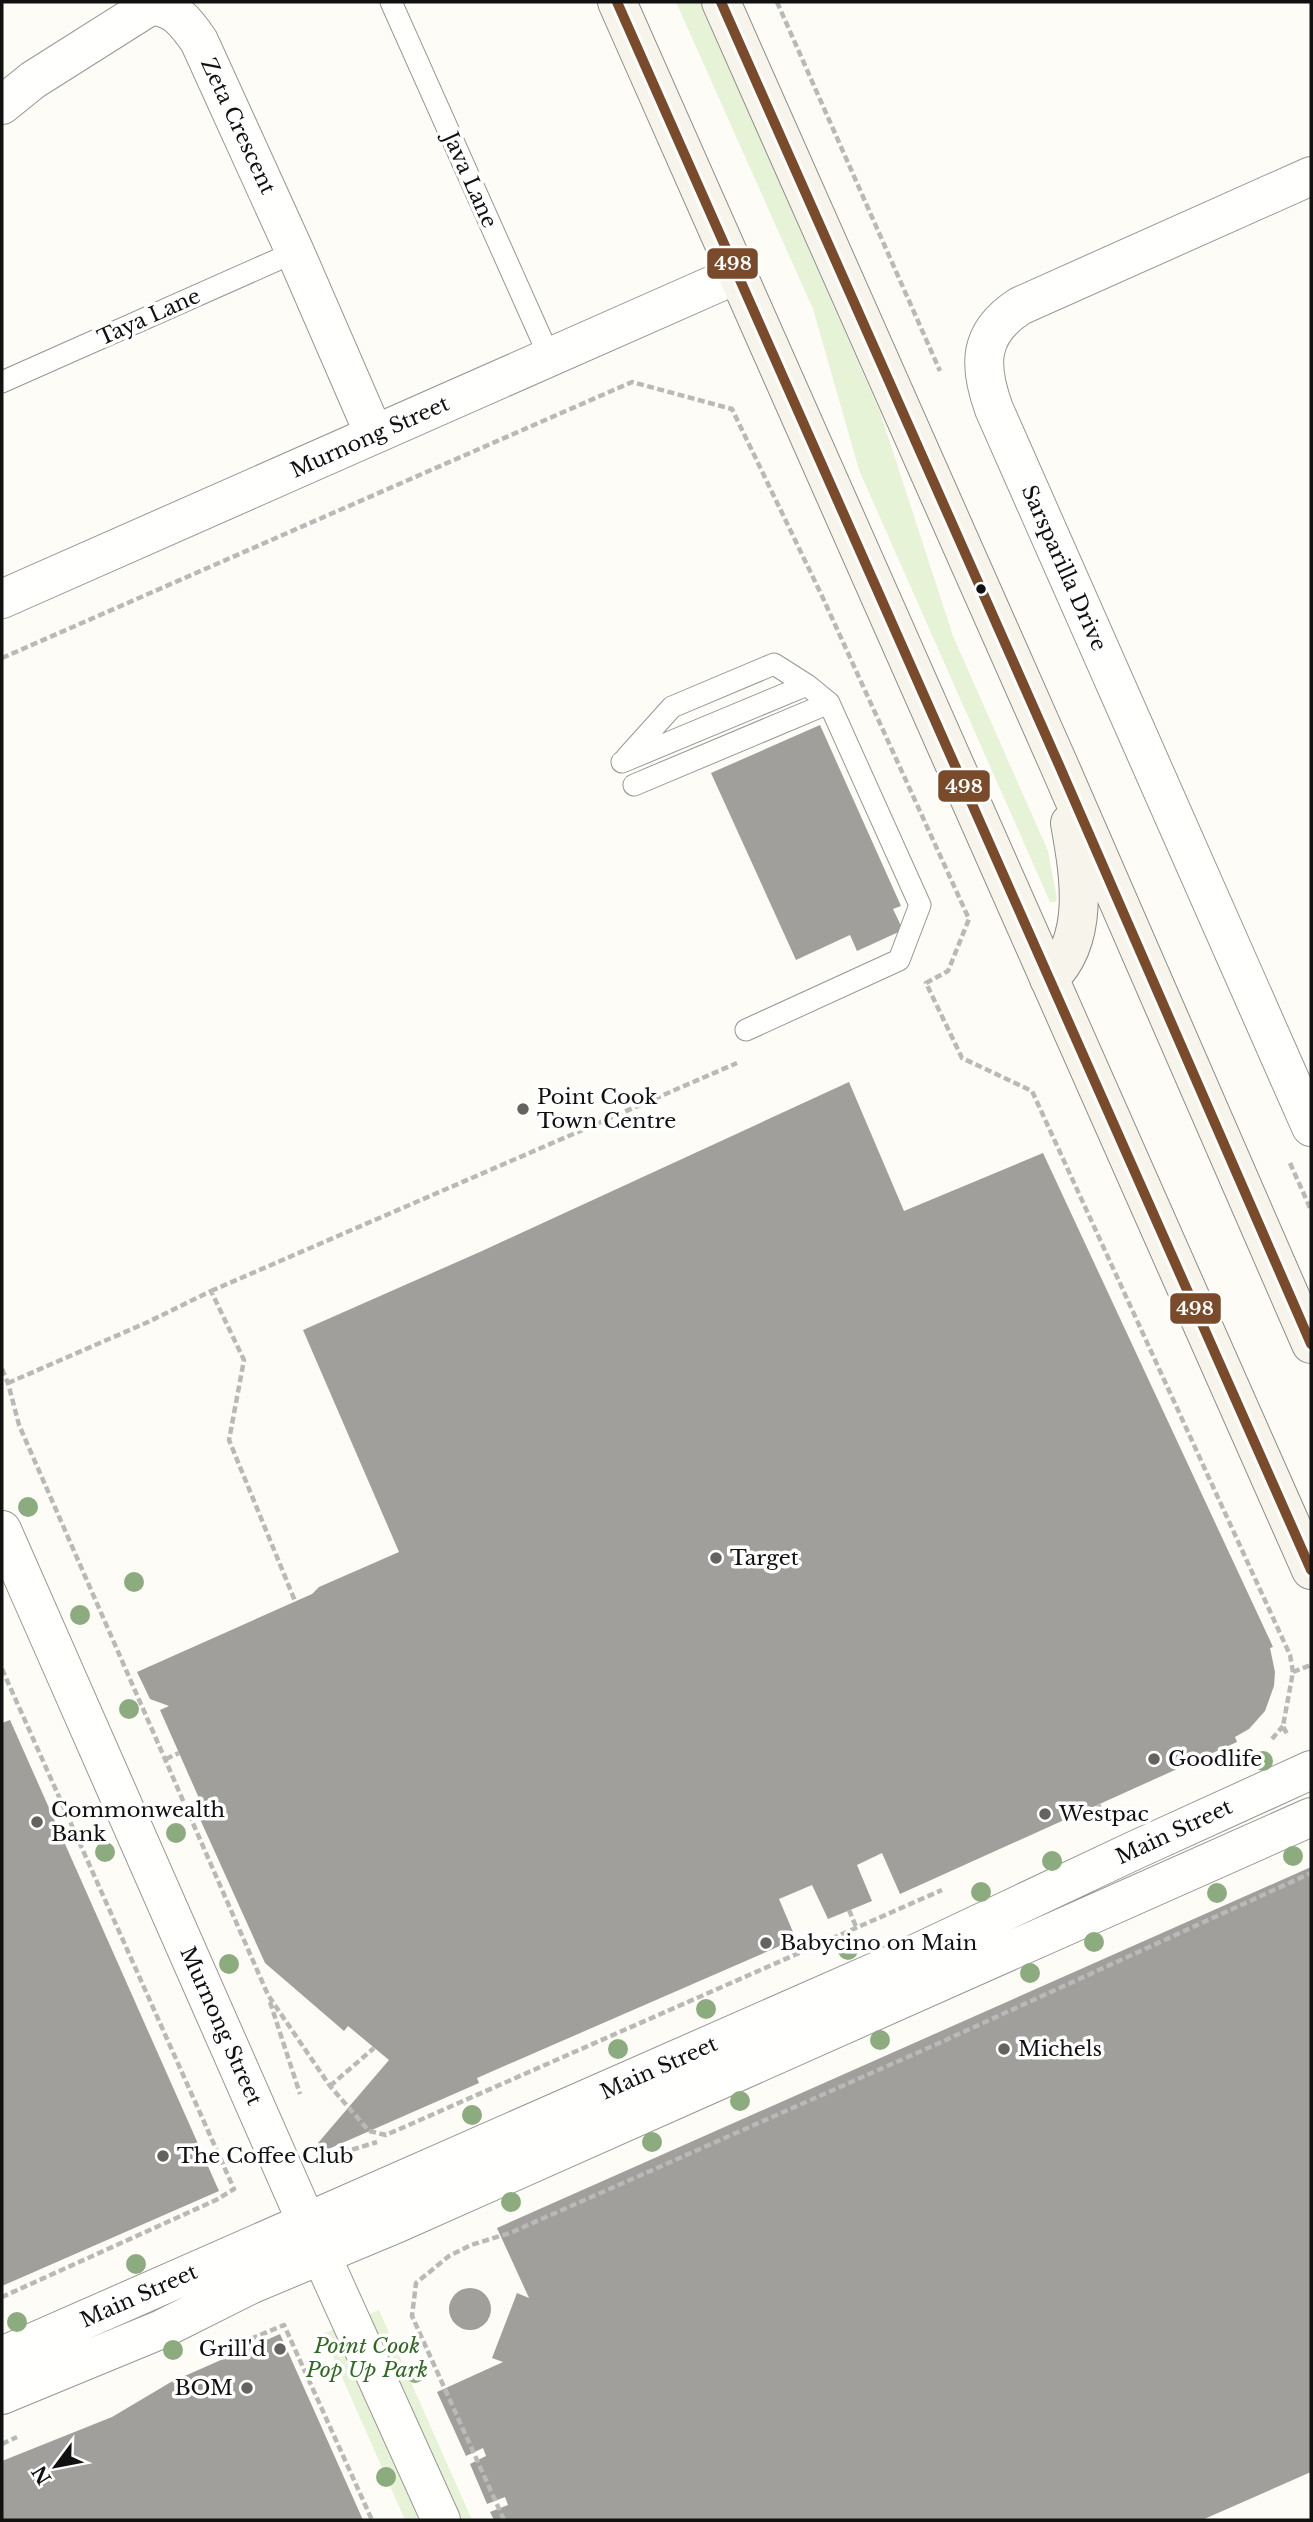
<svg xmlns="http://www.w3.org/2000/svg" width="1313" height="2522" font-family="'Libre Baskerville',serif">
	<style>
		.green { fill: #e7f3d7 }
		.building { fill: #a19f9c }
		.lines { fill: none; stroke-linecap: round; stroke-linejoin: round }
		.lane-casing { stroke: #979795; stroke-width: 23 }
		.street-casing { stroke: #979795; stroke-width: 40 }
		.secondary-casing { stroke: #8e8d8b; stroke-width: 40 }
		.path { stroke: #b9b9b8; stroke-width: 4.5; stroke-dasharray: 7 3.5; stroke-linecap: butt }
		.lane { stroke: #fffffe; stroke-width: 21 }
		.street { stroke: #fffffe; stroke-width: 38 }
		.secondary { stroke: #f6f4eb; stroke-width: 38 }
		.bus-1-casing { stroke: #fff; stroke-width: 16 }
		.bus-1 { stroke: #7a4b2a; stroke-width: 10 }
		.tree { fill: #8cac80 }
		.bus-dot { fill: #111; stroke: #fff; stroke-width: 2.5 }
		.poi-dot { fill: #646362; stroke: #fff; stroke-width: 2.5 }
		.labels { text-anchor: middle; stroke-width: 7; stroke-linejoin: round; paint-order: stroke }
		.street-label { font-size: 21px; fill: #111; stroke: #fff }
		.poi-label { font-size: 21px; fill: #111; stroke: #fff; text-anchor: start }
		.park-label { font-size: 21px; font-style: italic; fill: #2f6b1f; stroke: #fff }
		.line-badge { stroke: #fff; stroke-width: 2.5 }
		.badge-label { font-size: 19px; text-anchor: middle; font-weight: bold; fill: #fff }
	</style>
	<rect width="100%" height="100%" fill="#fdfcf7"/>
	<path class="green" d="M676 2H700L880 412 953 636 1048 851 1057 899 1055 902H1050L859 470 813 309Z
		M379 2310 472 2520H405L323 2334Z"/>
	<path class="building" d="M820 725 901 906 893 909 903 930 857 951 850 935 796 960 711 773Z
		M849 1082 904 1211 1043 1153 1273 1647 1270 1648 1275 1672 1274 1686 1265 1711 1249 1729 1235 1737 1237 1742 900 1894 882 1853 857 1865 872 1901 828 1919 812 1885 779 1899 796 1939 477 2078 479 2083 324 2151 318 2143 389 2060 348 2026 344 2031 265 1963 195 1808 202 1805 160 1710 169 1706 150 1699 137 1672 312 1594 319 1587 399 1552 303 1330 482 1251Z
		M10 1720 219 2191 2 2286V1723Z
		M1311 1867V2472L1202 2520H494L490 2512 508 2505 505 2497 487 2504 470 2464 486 2456 483 2448 466 2456 437 2392 503 2362 492 2358 517 2293 529 2298 497 2228Z
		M449 2309a21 21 0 1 1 42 0a21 21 0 1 1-42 0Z
		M280 2334 363 2520H2V2461L112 2417 171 2382Z"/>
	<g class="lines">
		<g class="lane-casing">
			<path id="lane" d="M391 2 550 358
				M2 382 295 252
				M626 758 672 707 774 664 807 685
				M622 762 807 685 829 703
				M634 785 829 703 920 905 899 960 746 1030"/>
		</g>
		<g class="street-casing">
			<path id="street" d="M2 105 33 80 150 6C174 6 186 22 199 41L295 252 374 434
				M1311 176 1020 306C978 333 978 365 994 409L1311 1127
				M2 599 738 274
				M2 1530 321 2255 441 2520
				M2 2356 900 1961 1133 1851 1311 1770
				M2 2395 162 2329 252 2284 398 2223 1311 1817"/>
		</g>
		<g class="secondary-casing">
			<path id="secondary" d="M617 2 1311 1570
				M721 2 1059 765 1311 1344
				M1049 979C1091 939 1079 874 1070 823"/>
		</g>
		<path class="path" d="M777 2 940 371
			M2 658 632 382 732 409 822 596 969 919 948 971 926 983 962 1058 1032 1091 1290 1655 1293 1672 1283 1726 1288 1736
			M1290 1163 1311 1210
			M211 1291 737 1063
			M2 1369 8 1383 19 1425 268 1995 330 2086 369 2131 386 2135 942 1890
			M8 1383 148 1322 211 1291 244 1360 229 1440 295 1601
			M2 1669 234 2189 216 2200 2 2297
			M1293 1672 1311 1665
			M1272 1739 1283 1726
			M166 1759 179 1753
			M1098 1804 1104 1816
			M849 1910 857 1929
			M270 2002 300 2094
			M330 2086 374 2048
			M321 2155 354 2149 377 2142
			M212 2355 284 2325 372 2520
			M2 2444 17 2437
			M504 2520 412 2316 416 2283 449 2256 471 2245 510 2233 937 2044 1311 1873"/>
		<use href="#lane" class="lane"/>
		<use href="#street" class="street"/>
		<use href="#secondary" class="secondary"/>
		<g class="bus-1-casing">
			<path id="bus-1" d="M617 2 1311 1570
				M721 2 1059 765 1311 1344"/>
		</g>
		<use href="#bus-1" class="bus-1"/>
	</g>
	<g class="tree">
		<circle cx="28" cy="1507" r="10"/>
		<circle cx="134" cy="1582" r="10"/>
		<circle cx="80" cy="1615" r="10"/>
		<circle cx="129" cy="1709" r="10"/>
		<circle cx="1263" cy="1761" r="10"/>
		<circle cx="176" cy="1833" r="10"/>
		<circle cx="105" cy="1852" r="10"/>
		<circle cx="1293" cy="1856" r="10"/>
		<circle cx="1052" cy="1861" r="10"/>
		<circle cx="981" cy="1892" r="10"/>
		<circle cx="1217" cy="1893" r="10"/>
		<circle cx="1094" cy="1942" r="10"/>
		<circle cx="848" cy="1950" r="10"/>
		<circle cx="229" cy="1964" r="10"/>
		<circle cx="1030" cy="1973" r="10"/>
		<circle cx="706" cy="2009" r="10"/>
		<circle cx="880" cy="2040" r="10"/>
		<circle cx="618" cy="2049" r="10"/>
		<circle cx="740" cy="2101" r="10"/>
		<circle cx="472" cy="2115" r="10"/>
		<circle cx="652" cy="2142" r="10"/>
		<circle cx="511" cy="2202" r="10"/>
		<circle cx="136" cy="2264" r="10"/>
		<circle cx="17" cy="2322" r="10"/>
		<circle cx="173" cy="2350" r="10"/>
		<circle cx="415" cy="2373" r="10"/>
		<circle cx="386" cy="2477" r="10"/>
	</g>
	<circle class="bus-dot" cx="981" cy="589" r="6"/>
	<g class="poi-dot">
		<circle cx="523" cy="1109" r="7"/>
		<circle cx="716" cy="1558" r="7"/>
		<circle cx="1154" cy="1759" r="7"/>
		<circle cx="1045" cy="1814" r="7"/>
		<circle cx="37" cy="1822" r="7"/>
		<circle cx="766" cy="1943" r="7"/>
		<circle cx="1004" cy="2049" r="7"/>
		<circle cx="163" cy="2156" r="7"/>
		<circle cx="280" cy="2349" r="7"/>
		<circle cx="247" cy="2388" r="7"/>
	</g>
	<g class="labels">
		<g class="street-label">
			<text transform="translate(238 126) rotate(65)" y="7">Zeta Crescent</text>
			<text transform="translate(470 180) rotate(66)" y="7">Java Lane</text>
			<text transform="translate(149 317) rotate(-24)" y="7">Taya Lane</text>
			<text transform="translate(370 437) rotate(-24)" y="7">Murnong Street</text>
			<text transform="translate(1064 568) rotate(66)" y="7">Sarsparilla Drive</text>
			<text transform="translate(1174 1832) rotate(-25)" y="7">Main Street</text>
			<text transform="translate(221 2026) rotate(66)" y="7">Murnong Street</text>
			<text transform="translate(659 2068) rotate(-24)" y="7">Main Street</text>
			<text transform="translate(139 2296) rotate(-24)" y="7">Main Street</text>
		</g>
		<g class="poi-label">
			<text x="537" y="1104">Point Cook<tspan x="537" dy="24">Town Centre</tspan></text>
			<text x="730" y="1565">Target</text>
			<text x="1168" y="1766">Goodlife</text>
			<text x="51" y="1817">Commonwealth<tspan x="51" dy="24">Bank</tspan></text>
			<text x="1059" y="1821">Westpac</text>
			<text x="780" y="1950">Babycino on Main</text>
			<text x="1018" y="2056">Michels</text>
			<text x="177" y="2163">The Coffee Club</text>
			<text x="266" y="2356" text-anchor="end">Grill'd</text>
			<text x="233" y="2395" text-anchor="end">BOM</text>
		</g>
		<g class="park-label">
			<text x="367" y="2353">Point Cook<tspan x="367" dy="24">Pop Up Park</tspan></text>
		</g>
	</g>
	<g class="line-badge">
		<rect x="706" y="247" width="53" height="33" rx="7" fill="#7a4b2a"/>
		<rect x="937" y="769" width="54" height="34" rx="7" fill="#7a4b2a"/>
		<rect x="1169" y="1292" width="53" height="33" rx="7" fill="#7a4b2a"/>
	</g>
	<g class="badge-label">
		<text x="733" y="270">498</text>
		<text x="964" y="793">498</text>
		<text x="1195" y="1315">498</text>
	</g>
	<rect width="1313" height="2522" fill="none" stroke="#111111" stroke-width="7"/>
	<g transform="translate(56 2466) rotate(238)" stroke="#ffffff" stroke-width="5" paint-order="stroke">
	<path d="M0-5L12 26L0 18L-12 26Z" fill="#111111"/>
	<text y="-10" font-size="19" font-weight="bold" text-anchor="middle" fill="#111111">N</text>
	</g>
</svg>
